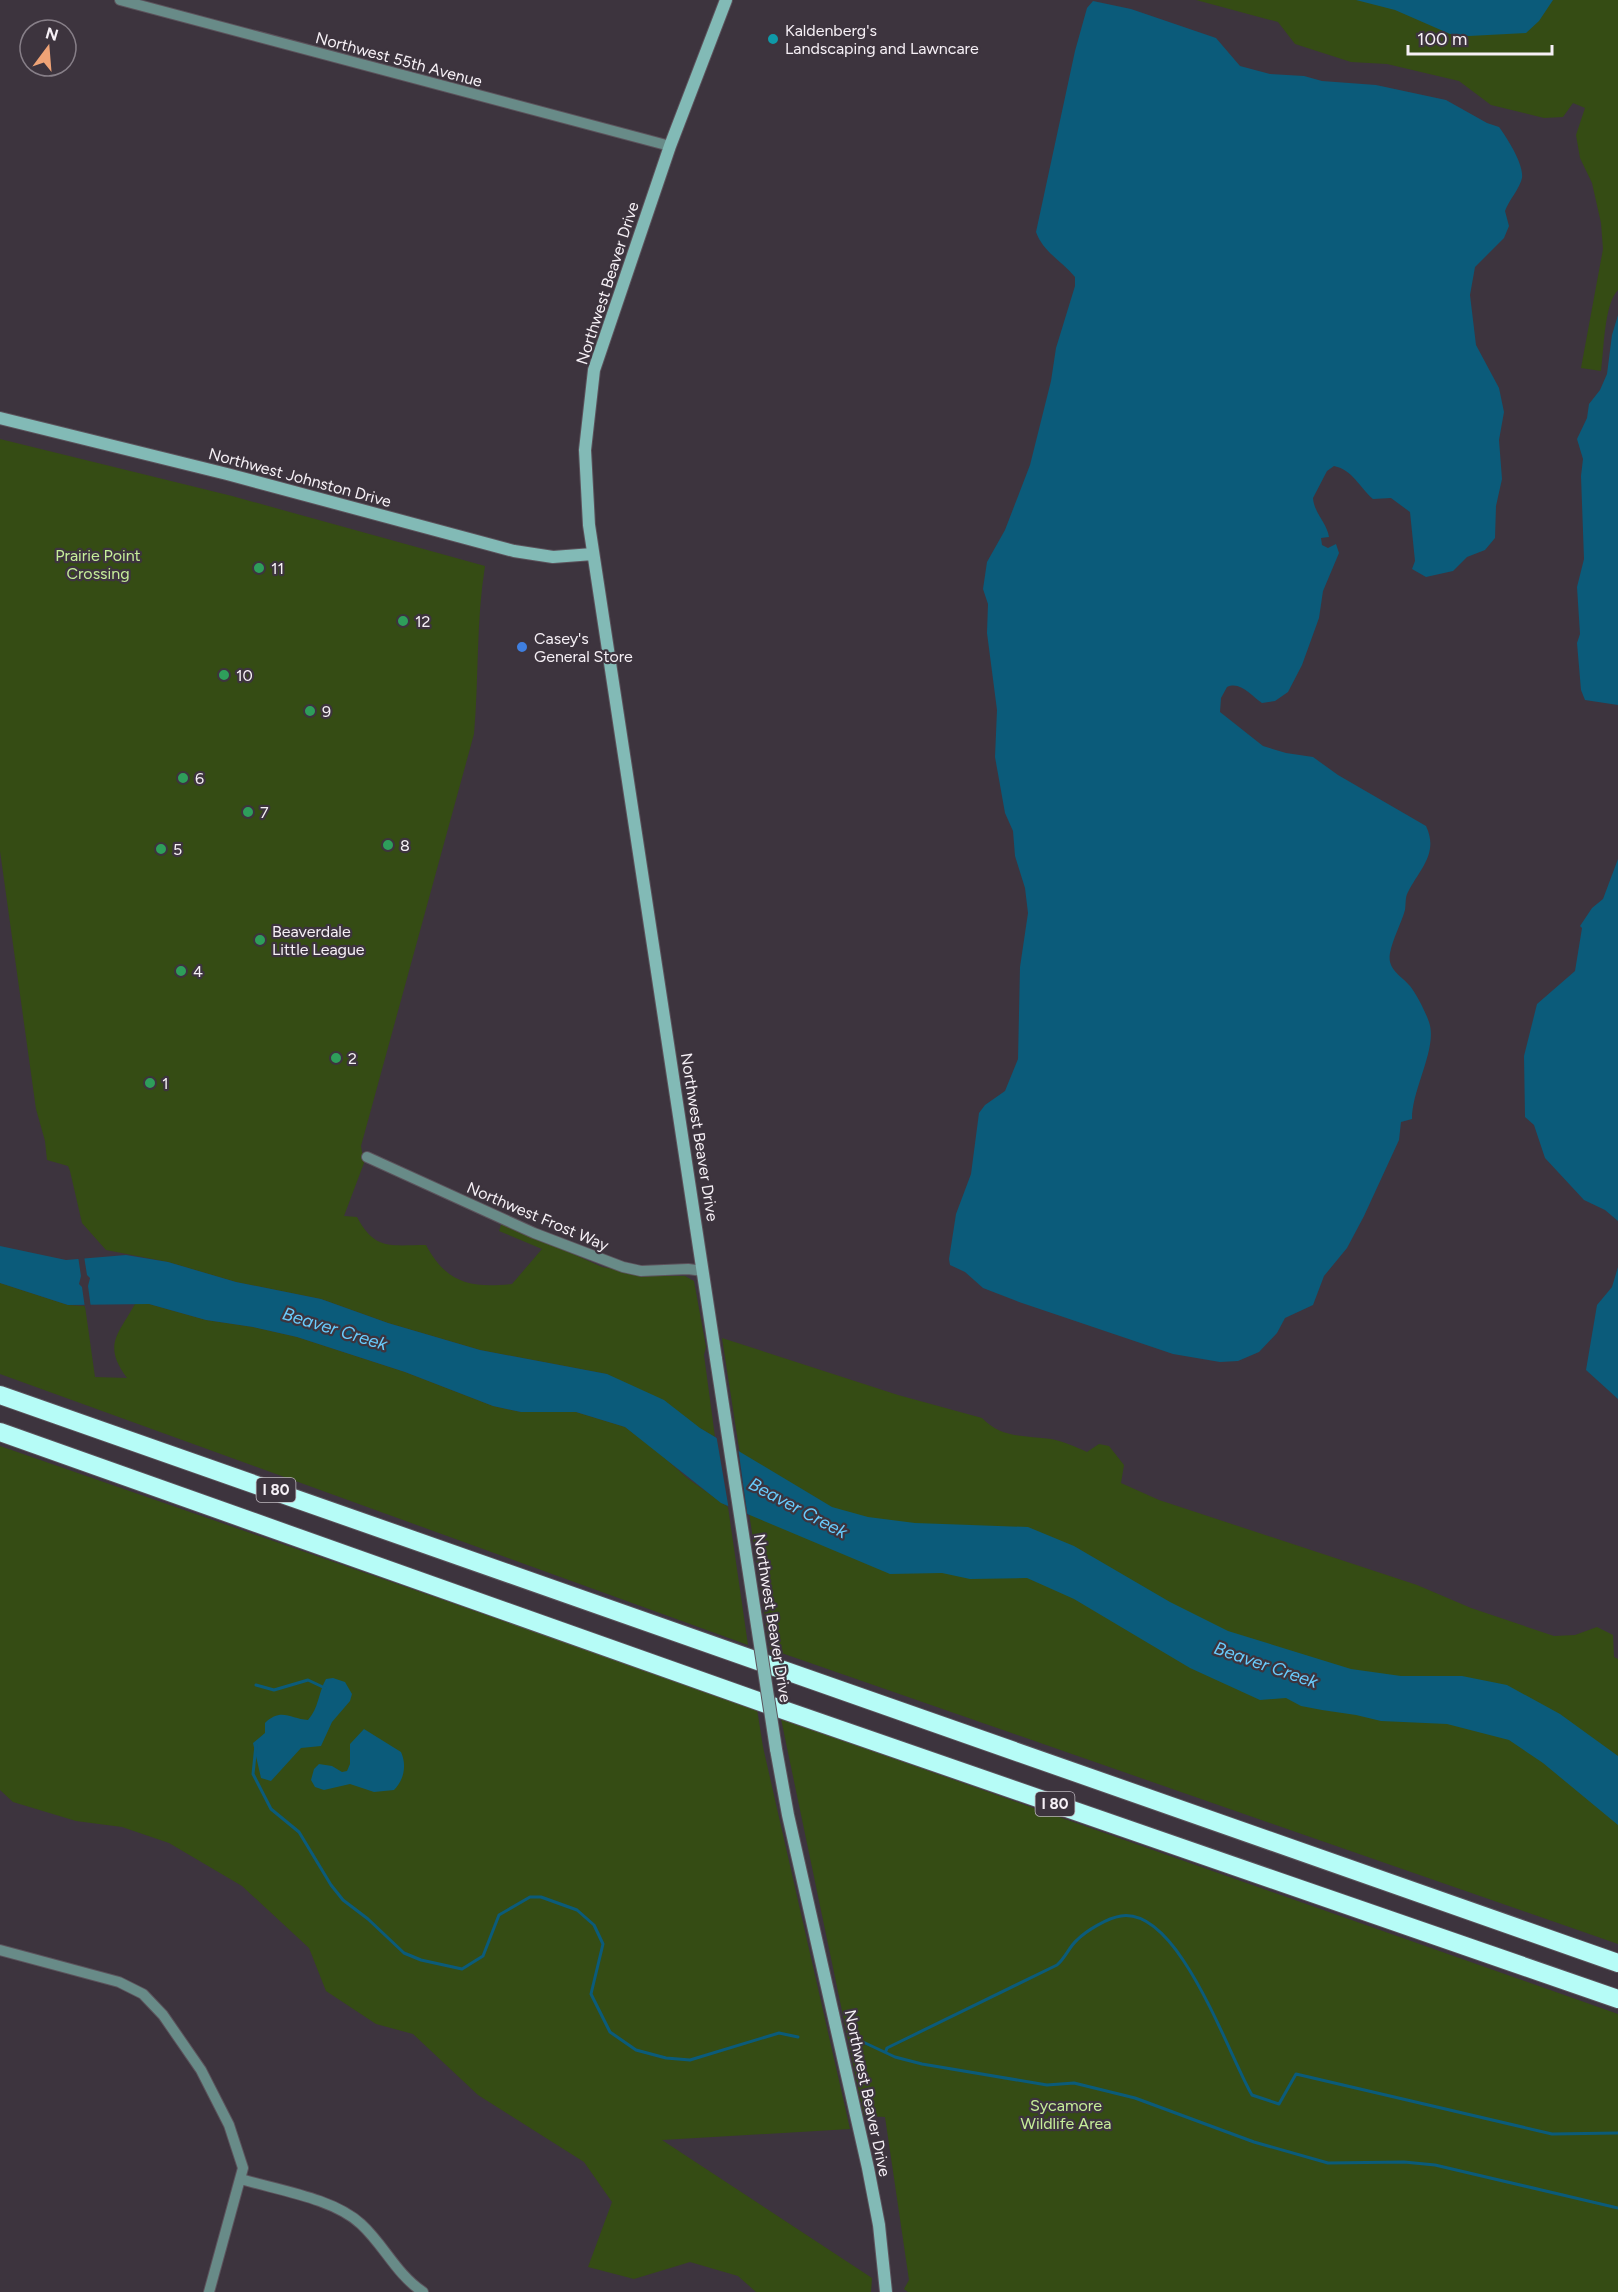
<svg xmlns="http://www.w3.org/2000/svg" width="1618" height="2292" font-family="Figtree,sans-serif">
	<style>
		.green { fill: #354c14 }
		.water { fill: #0b5b7a }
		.pier { fill: #3d343e }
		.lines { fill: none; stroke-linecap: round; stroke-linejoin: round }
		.stream { stroke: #0b5b7a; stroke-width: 3 }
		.street-casing { stroke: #5b525b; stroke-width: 12 }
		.secondary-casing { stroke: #5b525b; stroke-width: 14 }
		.highway-casing { stroke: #5b525b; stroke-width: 20 }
		.street { stroke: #688b88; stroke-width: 10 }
		.secondary { stroke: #82bab6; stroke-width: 12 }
		.highway { stroke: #b6fcf7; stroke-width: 18 }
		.secondary-bridge-casing { stroke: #5b525b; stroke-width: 14; stroke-linecap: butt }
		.secondary-bridge { stroke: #82bab6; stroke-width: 12 }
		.culture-dot { fill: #0f9aa8; stroke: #3d343e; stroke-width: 2 }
		.leisure-dot { fill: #2e9e5b; stroke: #3d343e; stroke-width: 2 }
		.shop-dot { fill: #3f7fe0; stroke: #3d343e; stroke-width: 2 }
		.labels { text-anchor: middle; stroke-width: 4.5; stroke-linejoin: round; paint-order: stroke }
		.shield { fill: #3d343e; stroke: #beb8bf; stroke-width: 1.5 }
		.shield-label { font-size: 15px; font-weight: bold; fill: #f6f0f6 }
		.poi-label { font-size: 16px; fill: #f6f0f6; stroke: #3d343e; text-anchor: start }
		.street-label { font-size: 16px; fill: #f6f0f6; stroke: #3d343e }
		.park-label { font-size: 16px; fill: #c6ee9a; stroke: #3d343e }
		.water-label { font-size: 18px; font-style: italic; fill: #69ccfd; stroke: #3d343e }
	</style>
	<rect width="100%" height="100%" fill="#3d343e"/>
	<path class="green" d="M1196 0H1618V290C1604 304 1604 350 1601 371L1581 368 1603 249 1601 223 1592 183 1580 158 1576 135 1585 108 1573 103 1563 117 1544 118 1491 105 1459 81 1387 64 1351 62 1295 44 1278 22Z
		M0 439 232 496 485 566C476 621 479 678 474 734L361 1146 364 1163 344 1216 357 1217C375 1251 391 1245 426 1245 447 1284 471 1288 512 1284L542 1249 499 1231 502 1222 602 1267 651 1276H685L694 1281 706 1347 704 1355 715 1437 607 1374 480 1350 388 1323 321 1299 236 1282 168 1262 106 1250 82 1223 70 1171 68 1166 47 1160 45 1141 36 1109 0 851Z
		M0 1283 68 1305 85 1306 95 1377 127 1378C103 1345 117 1336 135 1304H149L206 1320 253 1327 297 1337 405 1372 493 1406 521 1412H576L625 1427 656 1450 687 1478 728 1507 748 1645 0 1374Z
		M722 1338 898 1395 982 1418C1002 1439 1025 1435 1051 1439 1063 1441 1076 1447 1087 1452L1099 1444 1109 1446 1124 1465 1121 1483 1159 1500 1417 1585 1471 1608 1554 1636 1575 1635 1597 1627 1613 1635 1614 1657 1618 1659V1944L770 1649Z
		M0 1446 757 1709 763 1747 850 2129 662 2140 872 2278 871 2292H756L738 2276 690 2262 634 2279 588 2267 612 2202 584 2162 478 2095 413 2034 376 2024 326 1991 309 1948 242 1886 169 1843 122 1827 76 1821 13 1802 0 1790Z
		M781 1719 1618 2014V2292H908L904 2289 909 2280 885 2117 864 2116Z"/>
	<path class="water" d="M1356 0H1553L1539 21 1526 33 1469 36 1450 34 1395 10Z
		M1093 1 1131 9 1216 38 1240 66 1270 74 1304 76 1322 81 1376 85 1446 100 1487 123 1499 127C1507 138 1524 164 1522 178 1520 188 1509 200 1505 211L1509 226 1504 238 1475 267 1470 295 1476 345 1499 388 1504 412 1499 440 1502 479 1496 506 1495 538 1485 550 1467 557 1453 571 1426 577 1412 569 1415 561 1410 512 1391 498 1373 499C1359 487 1353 470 1334 466L1327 471 1313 498C1314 513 1327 523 1329 537L1321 538 1322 545 1328 548 1336 544 1339 553 1323 591 1319 618 1302 665 1288 692 1275 701 1262 703C1251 696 1241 681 1227 687L1221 698 1220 712 1263 746 1286 753 1313 757 1338 775 1426 826C1439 853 1420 869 1408 892 1405 897 1406 904 1405 910 1401 924 1393 938 1390 953 1387 970 1401 975 1410 986 1416 993 1426 1013 1429 1022 1438 1048 1412 1088 1412 1119L1401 1122 1399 1140 1364 1216 1347 1248 1324 1276 1313 1305 1285 1318 1277 1333 1259 1352 1238 1361 1220 1362 1173 1354 1019 1302 983 1288 965 1272 950 1265 949 1259 956 1214 971 1174 979 1113 985 1105 1005 1091 1018 1059 1020 967 1028 913 1025 888 1015 856 1013 831 1005 813 995 757 997 710 987 633 988 604 983 589 987 562 1005 530 1030 465 1051 381 1056 348 1075 286V277C1063 262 1043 252 1036 232L1075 51 1087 8Z
		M1618 315V705L1585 700 1581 690 1577 643 1580 634 1577 587 1584 559 1581 476 1583 459 1577 439 1587 418 1589 404 1600 390 1607 374 1612 335Z
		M1618 859V1221L1605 1210 1584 1200 1545 1158 1534 1125 1525 1117 1524 1056 1537 1004 1575 971 1582 928 1580 926 1592 908 1603 899Z
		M0 1246 66 1260 126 1255 168 1262 236 1282 321 1299 388 1323 480 1350 607 1374 664 1400 700 1428 832 1507 868 1517 915 1523 1028 1527 1074 1546 1170 1602 1228 1631 1351 1669 1401 1676H1462L1507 1685 1560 1714 1618 1756V1825L1543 1763 1509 1740 1447 1724 1381 1721 1356 1715 1322 1710 1301 1706 1286 1698 1260 1700 1190 1668 1074 1599 1027 1578 970 1579 942 1573 890 1574 721 1503 625 1427 576 1412H521L493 1406 405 1372 297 1337 253 1327 206 1320 149 1304 68 1305 0 1283Z
		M1618 1267V1399L1586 1370 1597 1305 1612 1287Z
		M333 1678 345 1682 352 1694 350 1701 332 1722 321 1746 301 1748 271 1781 261 1778 253 1743 265 1733V1723C281 1707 291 1719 308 1720 319 1708 318 1693 326 1679Z
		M364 1729 401 1752C407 1765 404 1780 394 1790L374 1792 350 1784 324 1790 315 1787 311 1780 314 1769 319 1764 332 1766 342 1772 347 1771 350 1764V1744Z"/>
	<path class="pier" d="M78 1256H84L87 1275 90 1278 88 1286 91 1308H85L82 1287 79 1284 81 1276Z
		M716 1434 738 1447 748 1519 729 1510Z"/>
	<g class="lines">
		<path class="stream" d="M256 1685 274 1690 308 1680 325 1688
			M256 1745 253 1774 271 1809 299 1832 331 1885 343 1900 368 1919 404 1953 421 1960 462 1969 483 1956 499 1915 530 1897H541L577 1910 594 1925 603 1944 591 1994 610 2032 636 2050 666 2058 690 2060 779 2033 798 2037
			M863 2042 895 2057 922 2064 1047 2085 1074 2083 1135 2098 1254 2142 1328 2163 1404 2162 1435 2165 1618 2208
			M886 2051 887 2048 1057 1965C1066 1957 1069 1947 1077 1940 1086 1931 1107 1918 1121 1916 1179 1907 1228 2054 1252 2095L1279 2104 1296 2074 1552 2134 1618 2133"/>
		<g class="street-casing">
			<path id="street" d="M120 0 670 146
				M367 1157 534 1233 623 1267 641 1271 688 1269 703 1271
				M0 1950 119 1982 143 1994 163 2015 201 2070 229 2125 243 2168 209 2292
				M241 2179C277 2190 333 2198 361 2224 384 2245 396 2274 423 2292"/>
		</g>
		<g class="secondary-casing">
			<path id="secondary" d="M0 418 227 474 514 551 553 557 593 554
				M716 1359 589 525 585 450 594 370 670 146 726 0
				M776 1749 788 1815 868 2168 879 2225 886 2292"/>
		</g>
		<g class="highway-casing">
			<path id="highway" d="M0 1395 1618 1963
				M0 1432 772 1706 1618 1999"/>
		</g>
		<use href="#street" class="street"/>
		<use href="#secondary" class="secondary"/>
		<use href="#highway" class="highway"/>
		<g class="secondary-bridge-casing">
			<path id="secondary-bridge" d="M716 1359 776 1749"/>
		</g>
		<use href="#secondary-bridge" class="secondary-bridge"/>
	</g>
	<circle class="culture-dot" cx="773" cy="39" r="6"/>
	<g class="leisure-dot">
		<circle cx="259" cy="568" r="6"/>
		<circle cx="403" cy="621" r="6"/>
		<circle cx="224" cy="675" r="6"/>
		<circle cx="310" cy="711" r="6"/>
		<circle cx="183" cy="778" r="6"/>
		<circle cx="248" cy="812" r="6"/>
		<circle cx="388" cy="845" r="6"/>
		<circle cx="161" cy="849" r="6"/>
		<circle cx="260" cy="940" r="6"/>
		<circle cx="181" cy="971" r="6"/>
		<circle cx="336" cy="1058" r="6"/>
		<circle cx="150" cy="1083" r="6"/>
	</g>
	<circle class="shop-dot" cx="522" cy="647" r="6"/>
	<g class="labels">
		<g class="shield">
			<rect x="256.5" y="1478" width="39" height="24" rx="4.5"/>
			<rect x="1035.5" y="1792" width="39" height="24" rx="4.5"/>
		</g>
		<g class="shield-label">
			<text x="276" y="1495">I 80</text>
			<text x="1055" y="1809">I 80</text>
		</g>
		<g class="poi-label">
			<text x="785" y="36">Kaldenberg's<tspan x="785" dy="18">Landscaping and Lawncare</tspan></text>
			<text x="271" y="574">11</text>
			<text x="415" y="627">12</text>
			<text x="534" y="644">Casey's<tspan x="534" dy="18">General Store</tspan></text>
			<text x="236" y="681">10</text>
			<text x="322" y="717">9</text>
			<text x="195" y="784">6</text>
			<text x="260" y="818">7</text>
			<text x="400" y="851">8</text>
			<text x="173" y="855">5</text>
			<text x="272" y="937">Beaverdale<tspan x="272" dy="18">Little League</tspan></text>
			<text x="193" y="977">4</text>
			<text x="348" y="1064">2</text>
			<text x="162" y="1089">1</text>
		</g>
		<g class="street-label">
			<text transform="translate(399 59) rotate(15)" y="6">Northwest 55th Avenue</text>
			<text transform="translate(607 283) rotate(-72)" y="6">Northwest Beaver Drive</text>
			<text transform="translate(300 477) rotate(15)" y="6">Northwest Johnston Drive</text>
			<text transform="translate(700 1137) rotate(81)" y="6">Northwest Beaver Drive</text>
			<text transform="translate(538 1216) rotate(23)" y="6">Northwest Frost Way</text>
			<text transform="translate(773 1618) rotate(81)" y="6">Northwest Beaver Drive</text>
			<text transform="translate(868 2093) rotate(78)" y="6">Northwest Beaver Drive</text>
		</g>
		<g class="park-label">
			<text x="98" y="561">Prairie Point<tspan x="98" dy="18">Crossing</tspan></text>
			<text x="1066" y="2111">Sycamore<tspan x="1066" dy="18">Wildlife Area</tspan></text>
		</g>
		<g class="water-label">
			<text transform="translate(335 1329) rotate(17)" y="6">Beaver Creek</text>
			<text transform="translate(798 1508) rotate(28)" y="6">Beaver Creek</text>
			<text transform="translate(1266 1665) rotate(19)" y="6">Beaver Creek</text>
		</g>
	</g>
	<g transform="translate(48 48) rotate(16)"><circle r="28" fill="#3d343e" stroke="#877f88" stroke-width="1.5"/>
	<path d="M0-4.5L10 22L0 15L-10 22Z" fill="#efa376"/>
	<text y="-9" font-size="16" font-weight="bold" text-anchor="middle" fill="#f6f0f6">N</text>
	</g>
	<path d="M1408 45v9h144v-9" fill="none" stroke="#f6f0f6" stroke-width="3"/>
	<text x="1417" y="45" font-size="18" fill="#f6f0f6" stroke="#3d343e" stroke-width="4.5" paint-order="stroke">100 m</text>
</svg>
